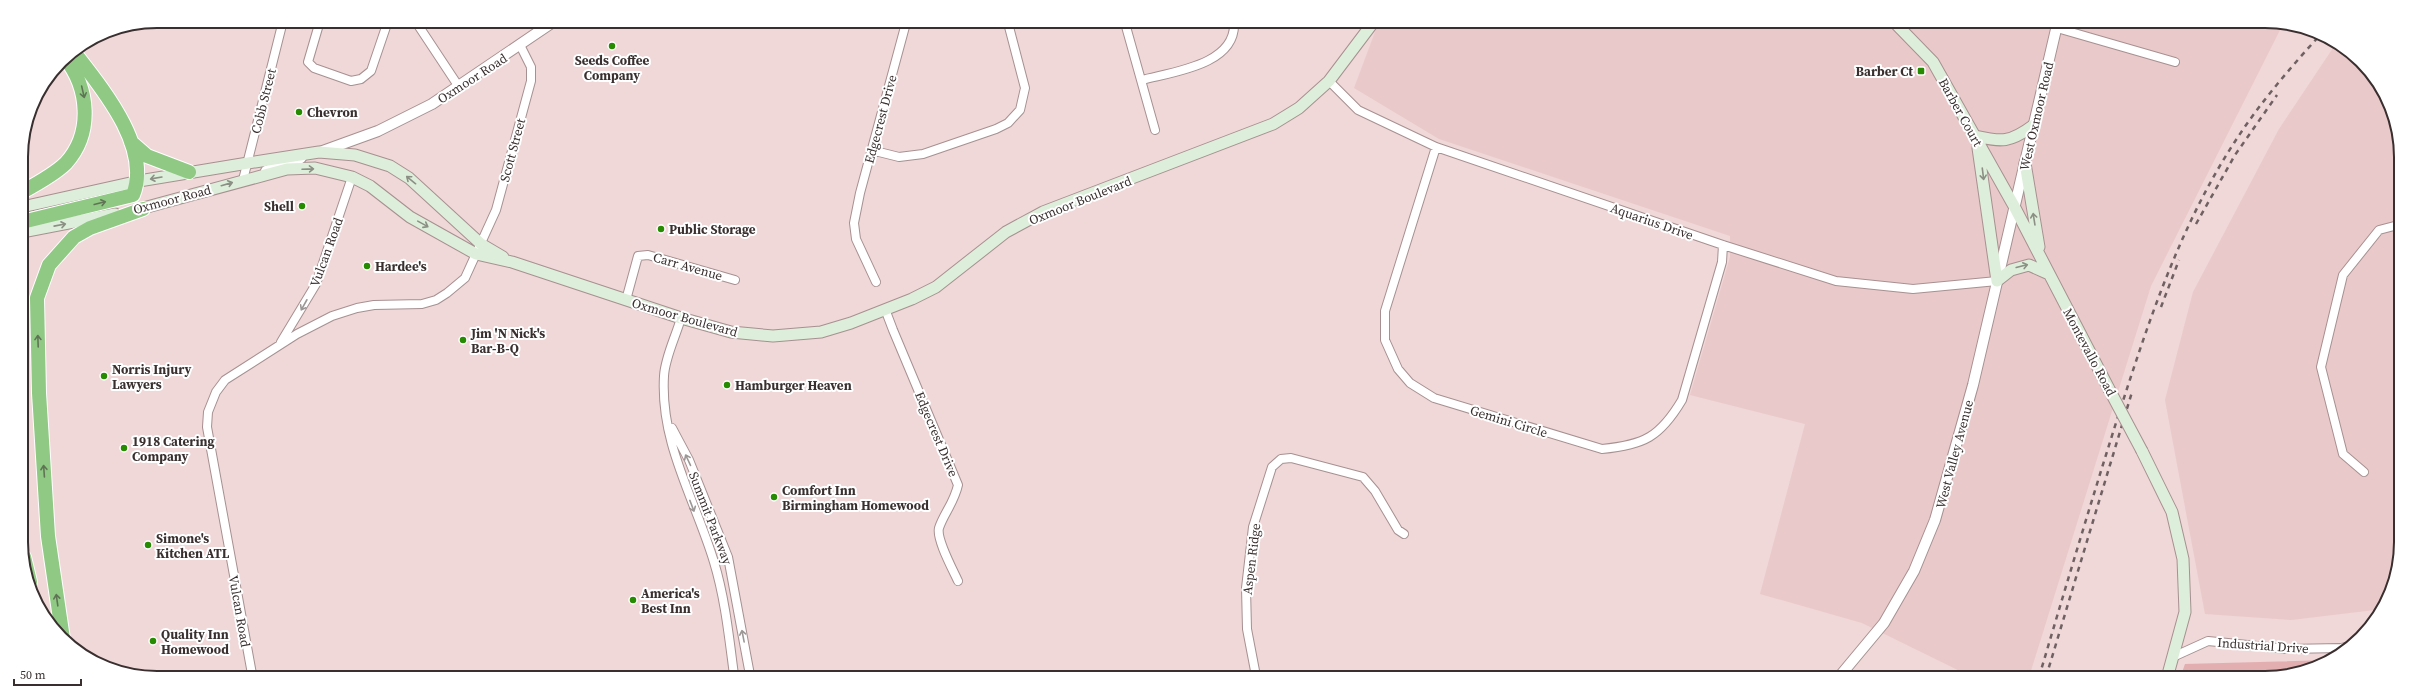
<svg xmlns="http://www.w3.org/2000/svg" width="2422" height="699" font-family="'Source Serif 4',serif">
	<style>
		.built { fill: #eac9ca }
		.green { fill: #e3aeb0 }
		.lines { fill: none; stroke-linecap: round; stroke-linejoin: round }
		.minor-casing { stroke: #a79091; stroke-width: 10 }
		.tertiary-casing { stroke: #a79091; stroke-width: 12 }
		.secondary-casing { stroke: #a79091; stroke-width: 13 }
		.motorway-casing { stroke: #fff; stroke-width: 16 }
		.minor { stroke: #fff; stroke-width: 8 }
		.tertiary { stroke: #fff; stroke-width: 10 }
		.secondary { stroke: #ddefda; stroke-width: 11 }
		.motorway { stroke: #8fc984; stroke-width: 14 }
		.rail { stroke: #6f6061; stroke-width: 2.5; stroke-dasharray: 5 5; stroke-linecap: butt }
		.secondary-bridge-casing { stroke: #a79091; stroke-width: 13; stroke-linecap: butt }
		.secondary-bridge { stroke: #ddefda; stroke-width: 11 }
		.oneway { stroke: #607455 }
		.oneway2 { stroke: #8b8f84 }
		.oneway3 { stroke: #9c9797 }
		.poi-dot { fill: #278b02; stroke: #fff; stroke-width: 1.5 }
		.labels { text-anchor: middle; stroke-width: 4; stroke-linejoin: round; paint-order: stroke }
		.poi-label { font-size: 13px; font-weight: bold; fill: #392f2f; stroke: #fff; text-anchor: start }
		.street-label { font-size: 13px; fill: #392f2f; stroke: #fff }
		.rim { fill: none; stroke: #392f2f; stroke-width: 2 }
	</style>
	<rect width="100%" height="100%" fill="#f0d7d8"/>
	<path class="built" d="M1378 24 2282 26 2151 286 2029 677H1972L1862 623 1760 594 1805 424 1690 395 1730 257V236L1439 139 1354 88Z
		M2337 42 2367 67 2398 130 2396 577 2383 609 2291 620 2205 614 2165 400 2193 292 2279 129Z"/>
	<path class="green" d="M2330 660C2287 686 2228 678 2180 678L2185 664Z"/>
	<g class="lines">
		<g class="minor-casing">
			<path id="minor" d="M320 21 308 62 314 68 351 81 361 79 371 71 388 21
				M416 22 459 87
				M1125 23 1155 130
				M2057 28 2175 62
				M1142 80C1172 72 1236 65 1234 23
				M1329 81 1358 110 1436 147 1723 245 1836 281 1913 289 1997 281
				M1436 147 1385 311V340L1398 369 1410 383 1434 398 1602 449C1644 445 1660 437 1682 400L1722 262 1723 245
				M871 150 899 157 923 154 996 129 1008 123 1020 110 1025 88 1008 23
				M243 180 283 21
				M876 282 856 239 854 223 860 193 906 23
				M626 300 638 256 648 255 735 280
				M885 309 893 330 958 485C954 503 944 513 939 528 936 539 953 570 958 581
				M681 318C676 336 665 357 664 376 660 444 695 499 714 562 725 598 729 637 734 675
				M281 342 316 284 352 177
				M672 428 689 460 728 557 750 675
				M2364 472 2343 454 2321 367 2343 275 2379 230 2398 225
				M2175 656 2208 641 2287 649 2341 648 2354 645
				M252 674 207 427 208 412 216 392 225 380 297 334 332 316 357 308 374 305 422 304 436 300 447 293 465 278 496 210 531 81V67L520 45
				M1256 676 1247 629 1246 588 1253 527 1272 467 1281 459 1291 458 1363 477 1375 491 1398 530 1404 534"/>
		</g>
		<g class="tertiary-casing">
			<path id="tertiary" d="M320 152 378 131 432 104 553 22
				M266 171 301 158
				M1839 677 1884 623 1914 571 1935 520 1973 385 2057 25"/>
		</g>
		<g class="secondary-casing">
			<path id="secondary" d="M1897 25 1933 62 2014 206 2109 389
				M1975 136C2002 142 2010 143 2034 125
				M1978 148 1997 281
				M2025 163 2039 247
				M22 207 139 181 248 163 319 152 355 155 390 166 409 178 481 244 503 257
				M136 210 287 169 315 168 352 177 370 186 410 217 476 254 512 262 681 318 731 332 773 336 821 332 851 323 912 299 936 287 1006 232 1043 212 1273 124 1299 108 1329 81 1372 24
				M22 232 115 214
				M1997 281 2011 270 2029 265 2049 274
				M2142 451 2172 512 2183 559 2185 612 2167 678"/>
		</g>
		<g class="motorway-casing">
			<path id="motorway" d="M131 142 147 156 189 172
				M22 192C33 186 57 172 66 163 93 133 89 88 65 58
				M22 222 133 195C152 147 101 87 74 52
				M24 557 30 582
				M63 639 48 536 39 393 37 298 49 265 74 237 90 228 143 209"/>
		</g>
		<use href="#minor" class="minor"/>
		<use href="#tertiary" class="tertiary"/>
		<use href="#secondary" class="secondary"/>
		<use href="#motorway" class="motorway"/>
		<path class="rail" d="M2196 224 2235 155 2277 95
			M2161 307 2179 260
			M2039 677C2066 586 2093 495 2122 404 2151 314 2182 223 2234 143 2259 104 2290 68 2321 34
			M2046 677 2132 392"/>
		<g class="secondary-bridge-casing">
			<path id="secondary-bridge" d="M2109 389 2142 451"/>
		</g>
		<use href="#secondary-bridge" class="secondary-bridge"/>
	</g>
	<defs><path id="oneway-shaft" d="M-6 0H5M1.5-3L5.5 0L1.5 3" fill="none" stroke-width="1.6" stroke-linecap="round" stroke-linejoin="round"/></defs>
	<g class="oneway">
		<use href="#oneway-shaft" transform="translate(83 92) rotate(77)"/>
		<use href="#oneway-shaft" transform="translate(100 203) rotate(-14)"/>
		<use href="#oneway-shaft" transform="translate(38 341) rotate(-92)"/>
		<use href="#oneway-shaft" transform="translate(44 471) rotate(-94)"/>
		<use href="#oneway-shaft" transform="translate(57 600) rotate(-98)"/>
	</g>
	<g class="oneway2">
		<use href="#oneway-shaft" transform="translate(308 169) rotate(-2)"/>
		<use href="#oneway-shaft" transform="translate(1983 174) rotate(83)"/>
		<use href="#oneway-shaft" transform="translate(156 178) rotate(170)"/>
		<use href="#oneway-shaft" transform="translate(411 180) rotate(-141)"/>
		<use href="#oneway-shaft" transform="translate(227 184) rotate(-16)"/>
		<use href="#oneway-shaft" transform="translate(2034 219) rotate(-99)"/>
		<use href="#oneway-shaft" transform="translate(423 224) rotate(29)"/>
		<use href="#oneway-shaft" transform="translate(60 225) rotate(-11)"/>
		<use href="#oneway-shaft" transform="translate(2022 266) rotate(-14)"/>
	</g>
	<g class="oneway3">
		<use href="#oneway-shaft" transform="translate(304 305) rotate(119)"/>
		<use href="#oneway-shaft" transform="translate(688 460) rotate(-115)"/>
		<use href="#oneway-shaft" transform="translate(692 506) rotate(69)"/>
		<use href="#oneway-shaft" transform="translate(743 636) rotate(-101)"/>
	</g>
	<g class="poi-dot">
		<circle cx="612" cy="46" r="4"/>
		<rect x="1917" y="67" width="8" height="8" rx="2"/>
		<circle cx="299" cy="112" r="4"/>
		<circle cx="302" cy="206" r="4"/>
		<circle cx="661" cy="229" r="4"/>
		<circle cx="367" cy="266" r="4"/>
		<circle cx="463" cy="340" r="4"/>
		<circle cx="104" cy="376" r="4"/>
		<circle cx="727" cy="385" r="4"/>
		<circle cx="124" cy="448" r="4"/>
		<circle cx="774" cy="497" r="4"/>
		<circle cx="148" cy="545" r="4"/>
		<circle cx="633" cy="600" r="4"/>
		<circle cx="153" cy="641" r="4"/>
	</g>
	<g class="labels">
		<g class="poi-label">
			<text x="612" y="65" text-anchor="middle">Seeds Coffee<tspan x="612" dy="15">Company</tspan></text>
			<text x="1913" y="76" text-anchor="end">Barber Ct</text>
			<text x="307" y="117">Chevron</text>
			<text x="294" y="211" text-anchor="end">Shell</text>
			<text x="669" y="234">Public Storage</text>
			<text x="375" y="271">Hardee's</text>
			<text x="471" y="338">Jim 'N Nick's<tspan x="471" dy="15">Bar-B-Q</tspan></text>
			<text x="112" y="374">Norris Injury<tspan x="112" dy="15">Lawyers</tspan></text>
			<text x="735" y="390">Hamburger Heaven</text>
			<text x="132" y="446">1918 Catering<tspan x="132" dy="15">Company</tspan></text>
			<text x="782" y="495">Comfort Inn<tspan x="782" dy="15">Birmingham Homewood</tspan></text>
			<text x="156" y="543">Simone's<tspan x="156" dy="15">Kitchen ATL</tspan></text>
			<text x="641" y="598">America's<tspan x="641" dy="15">Best Inn</tspan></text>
			<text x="161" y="639">Quality Inn<tspan x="161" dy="15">Homewood</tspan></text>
		</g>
		<g class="street-label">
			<text transform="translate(472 78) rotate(-33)" y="5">Oxmoor Road</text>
			<text transform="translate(263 101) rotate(-76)" y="5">Cobb Street</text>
			<text transform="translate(1961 112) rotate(61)" y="5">Barber Court</text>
			<text transform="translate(2036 116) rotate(-77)" y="5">West Oxmoor Road</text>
			<text transform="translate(880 119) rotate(-75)" y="5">Edgecrest Drive</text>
			<text transform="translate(512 150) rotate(-75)" y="5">Scott Street</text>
			<text transform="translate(172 199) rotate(-15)" y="5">Oxmoor Road</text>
			<text transform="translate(1080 200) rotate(-22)" y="5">Oxmoor Boulevard</text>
			<text transform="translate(1652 221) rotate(19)" y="5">Aquarius Drive</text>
			<text transform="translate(326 252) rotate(-70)" y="5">Vulcan Road</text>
			<text transform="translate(688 266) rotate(16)" y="5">Carr Avenue</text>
			<text transform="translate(685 317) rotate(16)" y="5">Oxmoor Boulevard</text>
			<text transform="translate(2090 352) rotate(62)" y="5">Montevallo Road</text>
			<text transform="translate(1509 421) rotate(17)" y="5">Gemini Circle</text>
			<text transform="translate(937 434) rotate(67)" y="5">Edgecrest Drive</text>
			<text transform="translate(1954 454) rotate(-75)" y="5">West Valley Avenue</text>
			<text transform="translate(711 518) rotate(69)" y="5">Summit Parkway</text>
			<text transform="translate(1251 559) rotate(-83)" y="5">Aspen Ridge</text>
			<text transform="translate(240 611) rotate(80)" y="5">Vulcan Road</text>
			<text transform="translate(2263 645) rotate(4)" y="5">Industrial Drive</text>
		</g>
	</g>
	<path d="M0 0H2422V699H0ZM157 28H2265A129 129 0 0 1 2394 157V542A129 129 0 0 1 2265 671H157A129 129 0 0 1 28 542V157A129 129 0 0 1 157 28Z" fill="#fff" fill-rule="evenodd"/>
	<path class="rim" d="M157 28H2265A129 129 0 0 1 2394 157V542A129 129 0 0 1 2265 671H157A129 129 0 0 1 28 542V157A129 129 0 0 1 157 28Z"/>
	<path d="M14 679v6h67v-6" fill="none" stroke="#392f2f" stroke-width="2"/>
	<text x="20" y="679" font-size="12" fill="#392f2f" stroke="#ffffff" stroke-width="3" paint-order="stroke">50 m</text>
</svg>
